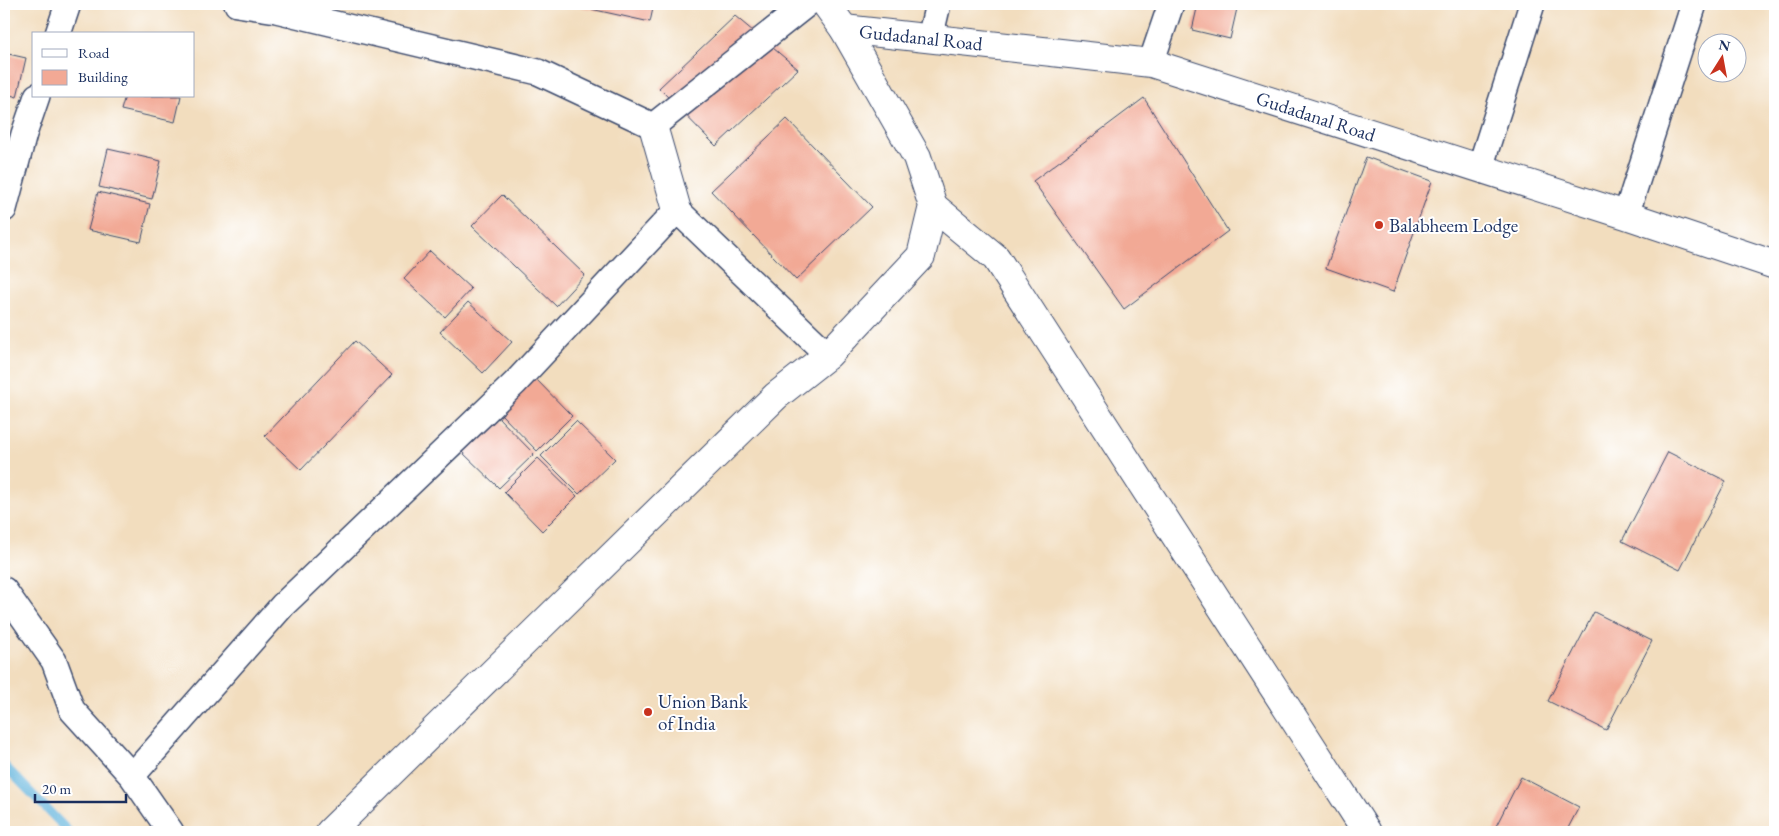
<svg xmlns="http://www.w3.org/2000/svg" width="1779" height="836" font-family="'EB Garamond',serif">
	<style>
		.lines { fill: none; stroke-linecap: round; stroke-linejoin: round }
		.stream { stroke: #60b3dc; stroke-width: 9 }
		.building { fill: #f2a995 }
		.street-casing { stroke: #3b496c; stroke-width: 28 }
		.secondary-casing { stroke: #3b496c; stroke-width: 30 }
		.highway-casing { stroke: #3b496c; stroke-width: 30 }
		.street { stroke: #fff; stroke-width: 25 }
		.secondary { stroke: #fff; stroke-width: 28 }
		.highway { stroke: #fff; stroke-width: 28 }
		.poi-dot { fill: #c8321e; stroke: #fff; stroke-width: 2 }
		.labels { text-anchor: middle; stroke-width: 4; stroke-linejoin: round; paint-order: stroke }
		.street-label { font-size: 19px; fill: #1b2f5e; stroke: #fff }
		.poi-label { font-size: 19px; fill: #1b2f5e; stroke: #fff; text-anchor: start }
	</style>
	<rect width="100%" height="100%" fill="#fff"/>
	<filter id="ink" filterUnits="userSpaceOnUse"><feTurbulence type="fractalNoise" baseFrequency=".02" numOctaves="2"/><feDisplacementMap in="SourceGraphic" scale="10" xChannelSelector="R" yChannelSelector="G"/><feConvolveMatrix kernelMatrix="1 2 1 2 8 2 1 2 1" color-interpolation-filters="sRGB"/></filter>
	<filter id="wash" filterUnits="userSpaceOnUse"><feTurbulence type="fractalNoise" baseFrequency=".0096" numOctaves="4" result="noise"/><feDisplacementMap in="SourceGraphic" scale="20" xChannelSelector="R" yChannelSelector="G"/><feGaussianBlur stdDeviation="1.12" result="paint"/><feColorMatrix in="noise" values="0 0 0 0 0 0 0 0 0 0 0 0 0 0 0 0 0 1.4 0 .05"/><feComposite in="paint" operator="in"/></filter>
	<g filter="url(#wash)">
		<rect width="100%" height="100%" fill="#f2ddbe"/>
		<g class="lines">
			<path class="stream" d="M4 765 69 832"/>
		</g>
		<g id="blocks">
			<path class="building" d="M568 4H654L650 22Z
				M1198 4H1238L1230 39 1192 30Z
				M735 16 798 69 716 146 659 88Z
				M4 53 26 58 17 97 4 93Z
				M125 96H181L175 122 121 110Z
				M1144 98 1228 231 1124 309 1033 181Z
				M787 119 872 207 796 280 711 191Z
				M108 149 161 161 152 199 99 187Z
				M1366 157 1432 181 1393 292 1326 268Z
				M98 192 150 204 141 242 88 230Z
				M502 195 585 275 556 306 472 226Z
				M430 251 471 289 445 317 404 279Z
				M468 302 512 342 483 373 440 332Z
				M355 341 392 375 301 470 265 436Z
				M534 377 572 416 537 451 499 412Z
				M496 415 534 454 499 488 460 450Z
				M576 421 615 459 579 494 541 456Z
				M1668 452 1726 481 1680 570 1622 541Z
				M538 458 577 496 542 531 504 492Z
				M1594 612 1652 641 1606 730 1548 701Z
				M1521 777 1579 807 1566 832H1493Z
				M421 827 428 832H416Z"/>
		</g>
	</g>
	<g filter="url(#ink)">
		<use href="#blocks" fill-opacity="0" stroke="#3b496c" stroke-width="1"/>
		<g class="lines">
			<g class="street-casing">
				<path id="street" d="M237 4 276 10 538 72 653 126 807 4
					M58 34 68 4
					M930 38 938 4
					M1151 63 1171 4
					M1480 168 1532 4
					M4 209 24 134 37 96
					M1626 215 1694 4
					M4 590 54 661 72 710 132 776 171 832
					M132 776 283 605 515 383 677 210 828 355"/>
			</g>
			<g class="secondary-casing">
				<path id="secondary" d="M844 29 1151 63 1626 215 1775 265
					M653 126 677 210
					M933 206 996 258 1367 832"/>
			</g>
			<g class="highway-casing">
				<path id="highway" d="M330 832 776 396 828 355 921 256 933 206 917 157 844 29 826 4"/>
			</g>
			<use href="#street" class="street"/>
			<use href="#secondary" class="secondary"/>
			<use href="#highway" class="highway"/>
		</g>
	</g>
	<g class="poi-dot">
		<circle cx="1379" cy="225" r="5"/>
		<circle cx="648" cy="712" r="5"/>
	</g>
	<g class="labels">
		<g class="street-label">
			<text transform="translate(921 37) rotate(6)" y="7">Gudadanal Road</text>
			<text transform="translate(1316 116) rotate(18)" y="7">Gudadanal Road</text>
		</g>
		<g class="poi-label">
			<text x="1389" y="232">Balabheem Lodge</text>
			<text x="658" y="708">Union Bank<tspan x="658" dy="22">of India</tspan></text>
		</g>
	</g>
	<rect width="1779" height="836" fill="none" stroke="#fff" stroke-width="20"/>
	<rect x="32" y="32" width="162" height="65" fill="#ffffff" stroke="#a4acbf"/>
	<rect x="42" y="49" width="25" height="8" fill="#ffffff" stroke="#a4acbf"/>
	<text x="78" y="58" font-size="15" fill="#1b2f5e">Road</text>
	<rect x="42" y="70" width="25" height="15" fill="#f2a995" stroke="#a4acbf"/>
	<text x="78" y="82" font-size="15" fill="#1b2f5e">Building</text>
	<g transform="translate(1722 58) rotate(11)"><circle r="24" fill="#ffffff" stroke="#a4acbf"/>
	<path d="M0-4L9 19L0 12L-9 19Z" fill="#c8321e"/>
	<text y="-8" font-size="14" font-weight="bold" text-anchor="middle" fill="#1b2f5e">N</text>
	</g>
	<path d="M35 794v8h91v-8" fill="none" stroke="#1b2f5e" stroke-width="2.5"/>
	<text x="42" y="794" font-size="15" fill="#1b2f5e" stroke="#ffffff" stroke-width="4" paint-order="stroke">20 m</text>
</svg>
